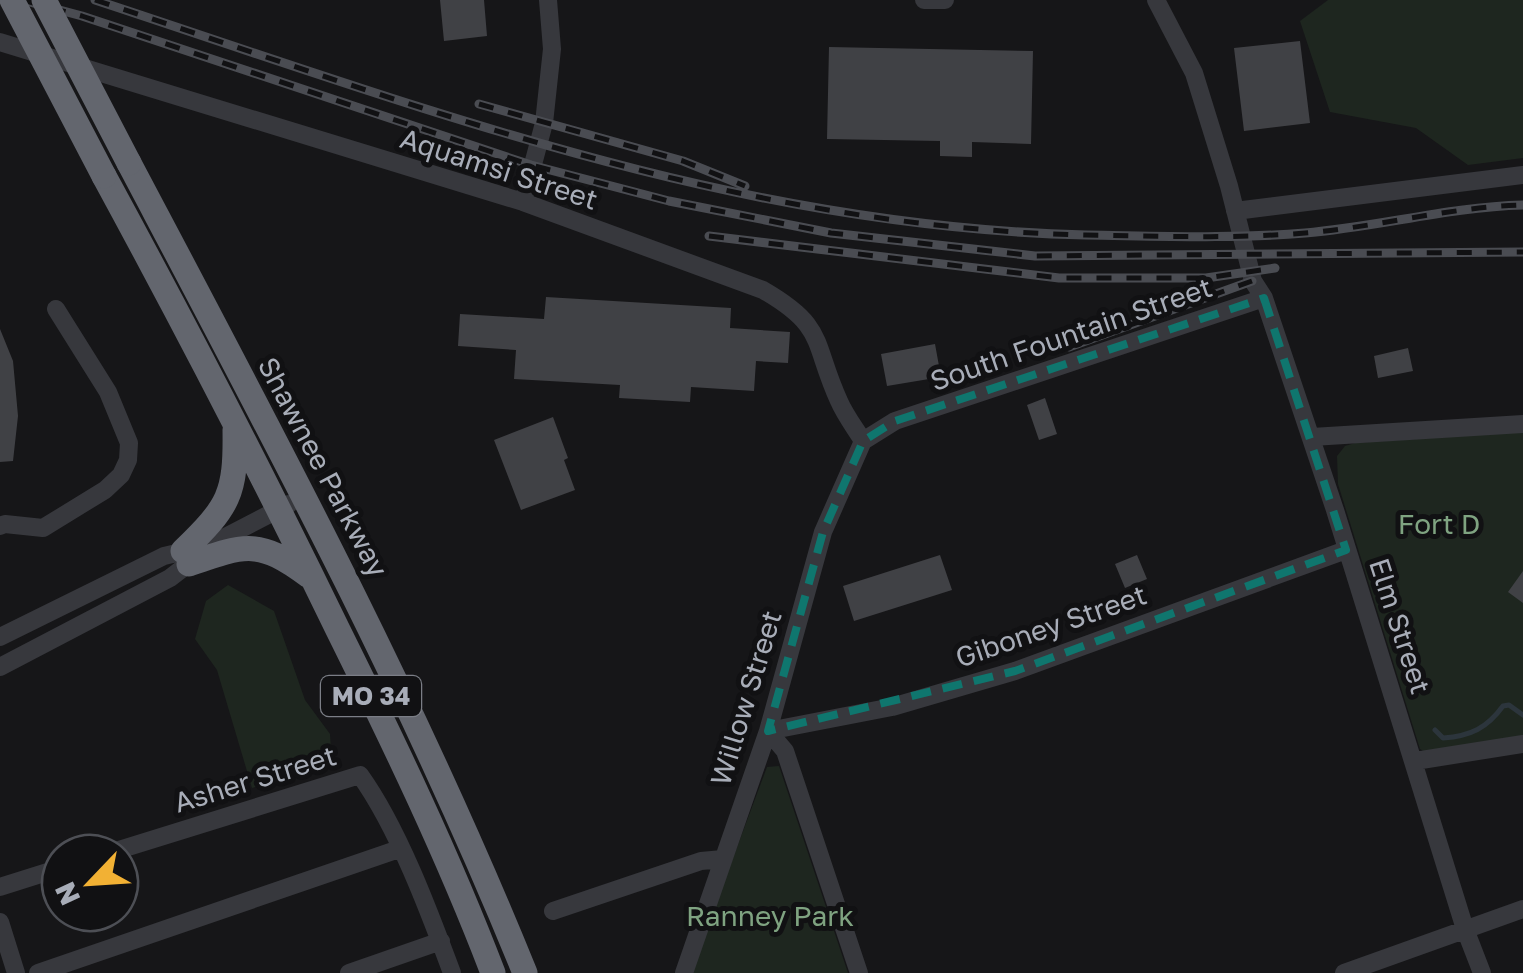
<svg xmlns="http://www.w3.org/2000/svg" width="1523" height="973" font-family="'Golos Text',sans-serif">
	<style>
		.green { fill: #1e261f }
		.lines { fill: none; stroke-linecap: round; stroke-linejoin: round }
		.stream { stroke: #2c353c; stroke-width: 5 }
		.building { fill: #404145 }
		.minor { stroke: #37383d; stroke-width: 18 }
		.highway { stroke: #63666e; stroke-width: 25 }
		.rail-casing { stroke: #4a4c52; stroke-width: 9 }
		.rail { stroke: #111113; stroke-width: 5; stroke-dasharray: 15; stroke-linecap: butt }
		.highway-bridge { stroke: #63666e; stroke-width: 25 }
		.marked { fill: none; stroke: #0f766e; stroke-width: 8; stroke-dasharray: 20 12; stroke-linejoin: round }
		.labels { text-anchor: middle; stroke-width: 10; stroke-linejoin: round; paint-order: stroke }
		.shield { fill: #111113; stroke: #7b7e86; stroke-width: 2.5 }
		.shield-label { font-size: 25px; font-weight: bold; fill: #a8adb8 }
		.street-label { font-size: 28px; fill: #a8adb8; stroke: #111113 }
		.park-label { font-size: 28px; fill: #7fa381; stroke: #111113 }
	</style>
	<rect width="100%" height="100%" fill="#161618"/>
	<path class="green" d="M1328 0H1523V158L1468 165 1416 128 1330 112 1300 21Z
		M1523 432V737L1430 755 1420 749 1338 484 1337 456 1345 446 1355 443Z
		M228 585 274 611 305 700 330 734 332 765 252 788 217 670 195 639 206 601Z
		M779 766 848 973H690L767 767Z"/>
	<g class="lines">
		<path class="stream" d="M1435 730 1443 738C1471 736 1487 728 1503 706L1509 705 1523 715"/>
	</g>
	<path class="building" d="M440 0H484L487 36 444 41Z
		M1300 41 1310 123 1244 131 1234 48Z
		M829 47 1033 51 1031 144 972 142V157L940 156V141L827 139Z
		M546 297 731 308 730 328 790 332 788 363 756 361 754 391 691 387 690 402 619 398 620 385 514 379 516 350 458 346 460 314 544 319Z
		M0 329 13 361 18 416 13 461 0 462Z
		M935 344 941 377 887 386 881 354Z
		M1408 348 1413 371 1378 378 1374 356Z
		M1045 398 1057 434 1039 440 1027 405Z
		M553 417 568 458 564 460 575 490 521 510 494 440Z
		M940 555 952 590 854 621 843 586Z
		M1137 555 1147 579 1125 588 1115 564Z
		M1523 571V603L1508 592Z"/>
	<g class="lines">
		<path class="minor" d="M924 0H945
			M1156 0 1194 73 1229 186 1253 281 1264 298 1335 510 1465 929 1482 973
			M0 42 523 202 763 290C827 327 812 342 839 401 845 415 855 428 863 441L895 421 1264 298
			M523 202 544 123 552 49 548 0
			M1235 211 1523 175
			M1312 437 1523 424
			M0 526 5 524 43 528 105 490 121 475 128 460 129 443 108 392 56 309
			M0 637 164 556 210 545 289 504
			M0 667 170 578 196 558
			M768 731 892 707 1015 671 1346 550
			M768 731 785 751 859 973
			M1415 761 1523 744
			M109 853 360 775C398 828 429 911 452 973
			M0 887 60 868
			M553 911 701 861 723 859
			M0 922 16 973
			M38 973 399 849
			M349 973 441 941
			M684 973 768 731 823 532 863 441
			M1344 973 1523 909"/>
		<path class="highway" d="M129 163C270 430 411 692 525 973
			M104 176C185 325 263 475 337 628 393 741 448 855 493 973
			M183 551C229 506 236 495 235 430
			M189 564C246 544 259 539 309 576"/>
		<g class="rail-casing">
			<path id="rail" d="M22 0 82 16 531 165 669 201 831 233 1035 256 1523 252
				M95 0C423 108 735 227 1086 235 1159 236 1232 239 1305 233 1378 227 1449 207 1523 205
				M479 104 683 161 745 186
				M709 236 1059 278H1206L1275 268
				M1069 347 1252 281"/>
		</g>
		<use href="#rail" class="rail"/>
		<path class="highway-bridge" d="M12 0 104 176
			M44 0 129 163"/>
	</g>
	<path class="marked" d="M1264 298 1346 550 1015 671 768 731 823 532 863 441 895 421Z"/>
	<g class="labels">
		<rect class="shield" x="321" y="676" width="100" height="40" rx="8"/>
		<g class="shield-label">
			<text x="371" y="705">MO 34</text>
		</g>
		<g class="street-label">
			<text transform="translate(499 169) rotate(18)" y="10">Aquamsi Street</text>
			<text transform="translate(1071 334) rotate(-19)" y="10">South Fountain Street</text>
			<text transform="translate(323 467) rotate(62)" y="10">Shawnee Parkway</text>
			<text transform="translate(1051 626) rotate(-19)" y="10">Giboney Street</text>
			<text transform="translate(1400 626) rotate(72)" y="10">Elm Street</text>
			<text transform="translate(746 698) rotate(-73)" y="10">Willow Street</text>
			<text transform="translate(255 779) rotate(-17)" y="10">Asher Street</text>
		</g>
		<g class="park-label">
			<text x="1439" y="534">Fort D</text>
			<text x="770" y="926">Ranney Park</text>
		</g>
	</g>
	<g transform="translate(90 883) rotate(245)"><circle r="48" fill="#111113" stroke="#4d4f55" stroke-width="2.5"/>
	<path d="M0-8L18 38L0 25L-18 38Z" fill="#f2b134"/>
	<text y="-15" font-size="28" font-weight="bold" text-anchor="middle" fill="#a8adb8">N</text>
	</g>
</svg>
